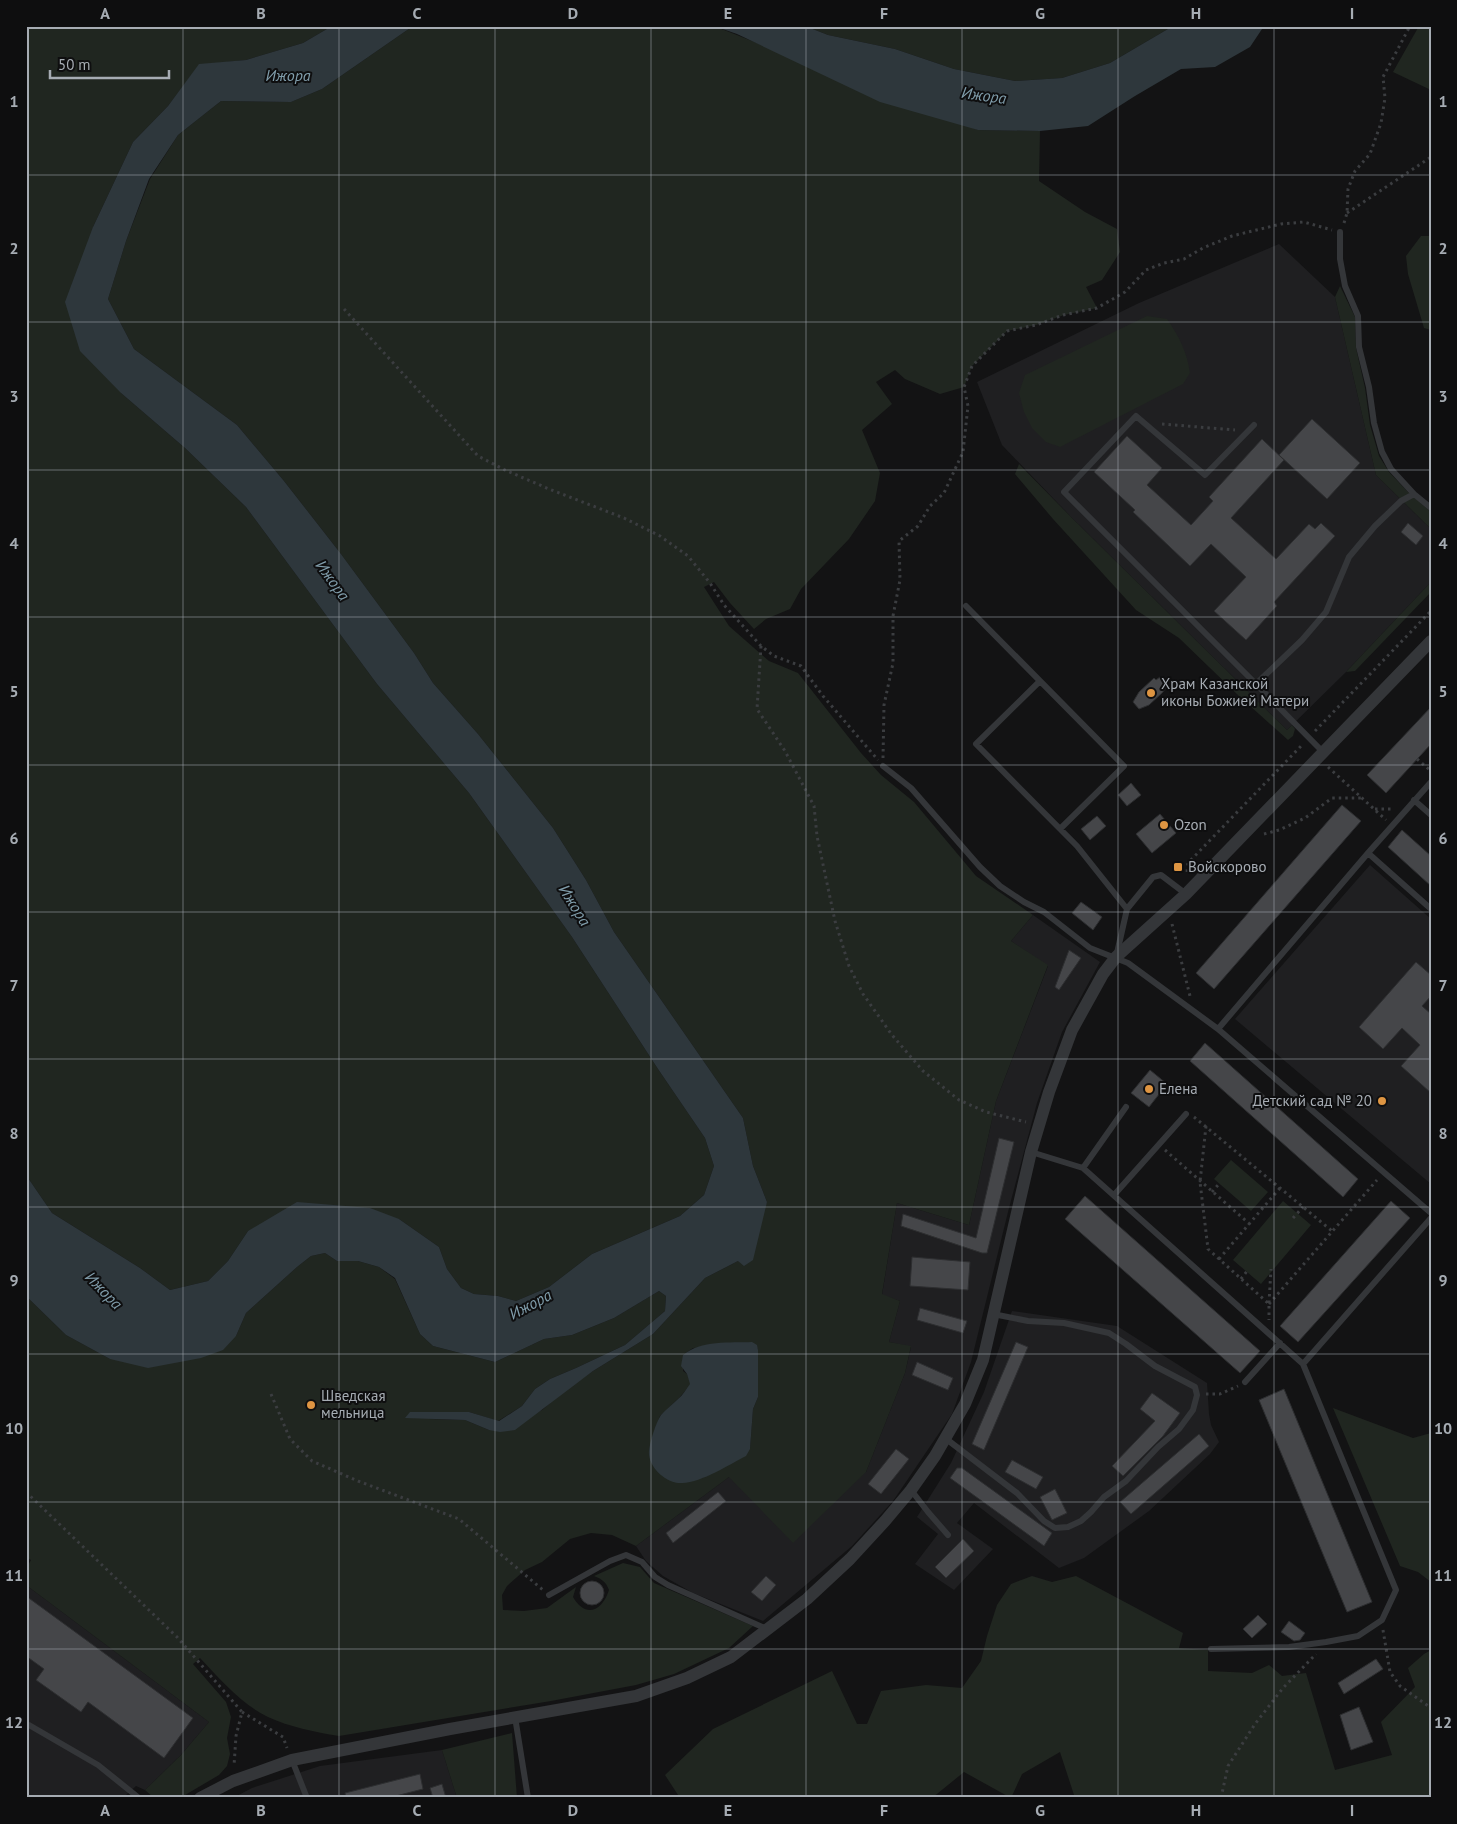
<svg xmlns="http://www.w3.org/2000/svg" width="1457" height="1824" font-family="'PT Sans',sans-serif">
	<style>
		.built { fill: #1f1f21 }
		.green { fill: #202620; fill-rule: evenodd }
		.water { fill: #2e373c }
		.building { fill: #454649; stroke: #2d2e30 }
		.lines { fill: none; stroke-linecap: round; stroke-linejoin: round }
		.path { stroke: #3b3d40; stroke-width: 3; stroke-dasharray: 2.5 4; stroke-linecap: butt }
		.service { stroke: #343639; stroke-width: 6 }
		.minor { stroke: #343639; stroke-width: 12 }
		.grid { fill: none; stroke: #a6acb3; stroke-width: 1; stroke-opacity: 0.55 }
		.poi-dot { fill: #de9542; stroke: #0e0e0f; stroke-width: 2 }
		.labels { text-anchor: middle; stroke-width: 4; stroke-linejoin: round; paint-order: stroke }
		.poi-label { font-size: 15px; fill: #a6acb3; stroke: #0e0e0f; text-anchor: start }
		.water-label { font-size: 16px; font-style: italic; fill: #809dab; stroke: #0e0e0f }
		.neatline { fill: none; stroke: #a6acb3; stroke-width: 2 }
		.grid-label { font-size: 16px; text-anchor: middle; font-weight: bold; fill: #a6acb3 }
	</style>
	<rect width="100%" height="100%" fill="#131314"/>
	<path class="built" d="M1279 244 1335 297 1376 475 1431 529V582L1346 672 1287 730 1072 518 1002 445 977 382 1139 303Z
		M1370 865 1431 919V1184L1235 1019Z
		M1033 915 1100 962 1062 1032 1037 1103 1009 1208 971 1362 952 1414 893 1501 852 1546 763 1621 693 1593 663 1576 646 1561 636 1546 729 1477 866 1472 905 1373 911 1347 889 1342 900 1301 882 1295 897 1203 969 1225 996 1101 1048 966 1011 941Z
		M1012 1311 1117 1326 1207 1383 1209 1414 1211 1425 1219 1442 1210 1454 1149 1511 1084 1558 1059 1568 974 1503 957 1523 993 1549 954 1590 915 1564 938 1534 917 1517 951 1463 984 1392Z
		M26 1585 209 1722 181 1755 145 1790 136 1786 126 1795 128 1798H26Z
		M442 1750 457 1798H233L252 1788 320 1766Z"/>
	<path class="green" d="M26 26H332L303 43 246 60 199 65 168 106 133 142 93 227 121 393 185 448 246 507 377 684 469 793 572 937 658 1069 705 1138 714 1166 704 1195 680 1216 592 1254 549 1287 516 1301 498 1296 474 1294 461 1288 447 1269 439 1247 399 1219 248 1231 228 1261 208 1281 170 1290 140 1268 52 1213 26 1175Z
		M413 26H714L978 130 1040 131 1039 181 1085 212 1117 229 1120 252 1102 280 1086 287 1097 308 1064 315 1036 325 1007 331 972 366 964 387 940 394 905 379 895 370 876 382 892 404 862 430 880 473 875 501 849 539 801 589 790 609 766 619 754 629 730 603 714 582 704 587 729 626 769 661 798 673 861 753 881 775 914 802 976 876 1033 915 1011 941 1048 965 996 1101 969 1225 897 1203 882 1294 900 1301 889 1342 911 1346 905 1373 866 1472 793 1543 729 1477 636 1546 612 1535 591 1533 570 1539 542 1562 525 1570 507 1586 502 1595 503 1610 524 1611 547 1608 576 1587 573 1597C585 1618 602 1612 609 1590 606 1582 602 1579 594 1576L623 1563 640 1567 654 1583 753 1626 729 1648 674 1674 636 1685 551 1701 339 1736C314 1732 290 1727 268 1717 241 1704 220 1679 200 1658L193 1664 226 1702 231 1717 227 1738 230 1754 227 1766 219 1775 180 1798H154L145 1790 181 1755 209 1722 26 1585V1569L31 1560 26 1557V1296L66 1335 110 1359 236 1336 246 1313 297 1267 311 1256 325 1253 337 1261H358L379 1267 395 1279 420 1334 433 1346 495 1362 544 1339 572 1335 614 1318 659 1291 666 1296 665 1311 625 1345 576 1368 550 1379 535 1389 522 1406 498 1421 469 1412 429 1419 465 1420 489 1430 542 1410 563 1392 593 1371 653 1334 705 1278 738 1261 767 1202 753 1166 743 1118 614 932 586 880 553 828 478 734 433 683 414 653 341 554 284 481 237 425 134 349 108 299 126 241 150 179 178 135 221 101 291 102 322 89ZM756 1345 758 1350V1397L753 1409 750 1448 704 1477 679 1483 654 1432 660 1416 680 1397 691 1384 687 1374 683 1371V1355L693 1348Z
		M805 26H1173L1110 63 1062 78 1015 81 954 69 895 49 828 35Z
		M1419 26H1431V90L1393 72Z
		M1421 236H1431V330L1424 328 1408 274 1406 256Z
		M1340 286 1355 317 1356 348 1365 388 1370 425 1379 456 1389 472 1408 492 1431 512V529L1376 475 1335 297Z
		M1147 316 1167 319C1179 336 1187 352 1190 373L1183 384 1060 447 1046 442 1032 428 1024 412 1019 393 1025 375Z
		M1019 464 1072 518 1287 730 1292 725 1295 729 1293 736 1288 740 1239 696 1179 638 1136 610 1053 519 1015 474Z
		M1431 582V592L1355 671 1346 672Z
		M1231 1160 1268 1192 1251 1211 1214 1179Z
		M1283 1201 1311 1225 1261 1284 1233 1260Z
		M1333 1408 1413 1438 1431 1433V1582L1418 1572 1400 1566Z
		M1032 1576 1052 1582 1076 1576 1183 1633 1179 1648 1208 1650V1671L1252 1673 1269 1665 1282 1676 1306 1673 1335 1770 1392 1755 1381 1722 1415 1687 1408 1668 1424 1654 1431 1650V1798H1075L1060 1752 1022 1774 1011 1798 964 1772 932 1798H680L665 1775 713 1729 832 1671 857 1724H867L881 1691 926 1685 962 1688 981 1661 987 1636 997 1605 1011 1584Z
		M512 1733 517 1798H457L442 1750Z"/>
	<path class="water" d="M332 26H413L322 89 291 102 221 101 178 135 149 179 126 241 108 299 134 349 237 425 284 481 341 554 414 653 433 683 478 734 553 828 586 880 614 932 743 1118 753 1166 767 1202 753 1260 744 1266 738 1261 705 1278 653 1334 593 1371 515 1430 500 1432 489 1430 465 1420 405 1418 410 1412H469L499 1421 522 1406 535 1389 550 1379 576 1368 625 1345 665 1311 666 1296 659 1291 614 1318 572 1335 544 1339 495 1362 433 1346 420 1334 395 1278 379 1267 358 1261H337L325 1253 311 1256 297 1267 246 1313 236 1336 223 1350 201 1358 148 1368 110 1359 66 1335 26 1296V1175L52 1213 140 1268 170 1290 208 1281 228 1261 248 1231 297 1202 370 1208 399 1219 439 1247 447 1269 461 1288 474 1294 498 1296 516 1301 549 1287 592 1254 680 1216 704 1195 714 1166 705 1138 658 1069 572 937 469 793 377 684 246 507 185 448 121 393 80 351 65 302 93 227 133 142 168 106 199 64 246 60 303 43Z
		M714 26H805L828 35 895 49 954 69 1015 81 1062 78 1110 63 1173 26H1264L1250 47 1215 67 1181 69 1135 96 1088 126 1040 131 978 130 880 102 737 34Z
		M752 1342 757 1345 758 1350V1397L753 1409 750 1449 746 1456C728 1465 703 1482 682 1483 668 1484 651 1470 649 1455 648 1447 656 1422 661 1415 666 1409 673 1404 678 1399 683 1395 686 1389 690 1384L687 1374 681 1366 683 1355C701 1340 730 1343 752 1342Z"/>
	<path class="building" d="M1312 419 1360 463 1327 499 1279 455Z
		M1127 436 1162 468 1147 485 1191 525 1213 501 1209 497 1262 439 1284 460 1231 518 1276 559 1309 524 1315 529 1321 523 1335 536 1274 602 1277 606 1246 640 1214 611 1246 577 1211 544 1190 566 1133 512 1135 510 1094 472Z
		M1408 523 1423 536 1416 545 1401 532Z
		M1160 677 1168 685 1162 693 1149 705 1139 709 1133 702 1139 692 1154 678 1156 680Z
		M1431 707V744L1386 793 1367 775Z
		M1131 783 1141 795 1127 806 1118 795Z
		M1342 805 1361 821 1214 989 1196 973Z
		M1160 814 1176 833 1152 853 1136 834Z
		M1097 816 1106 826 1090 840 1081 829Z
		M1402 830 1431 856V886L1388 847Z
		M1081 902 1102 917 1093 930 1072 913Z
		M1069 950 1081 958 1059 990 1055 987Z
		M1416 962 1431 975V996L1422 1006 1431 1014V1093L1401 1066 1420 1045 1402 1028 1383 1049 1359 1027Z
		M1205 1043 1358 1179 1343 1197 1190 1061Z
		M1150 1070 1167 1084 1149 1107 1131 1093Z
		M999 1138 1014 1142 987 1253H982L901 1226 903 1214 976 1238Z
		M1085 1196 1260 1351 1240 1373 1065 1219Z
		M1391 1201 1410 1218 1298 1342 1280 1326Z
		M912 1257 970 1262 968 1290 910 1286Z
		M920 1308 967 1321 963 1333 917 1320Z
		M1016 1342 1028 1347 984 1450 972 1444Z
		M917 1362 953 1378 948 1390 912 1375Z
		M1284 1389 1372 1602 1347 1612 1259 1400Z
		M1152 1393 1180 1413 1163 1436 1123 1476 1112 1466 1155 1421 1140 1409Z
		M1199 1434 1209 1446 1131 1514 1120 1502Z
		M896 1449 909 1459 881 1494 868 1484Z
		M1012 1460 1043 1477 1036 1489 1005 1472Z
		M957 1468H962L1052 1533 1044 1546 950 1478Z
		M1055 1489 1067 1513 1052 1520 1040 1497Z
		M718 1492 726 1501 673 1543 666 1533Z
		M963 1539 974 1551 946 1578 935 1567Z
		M766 1576 776 1585 762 1601 751 1592Z
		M580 1593a12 12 0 1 1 24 0a12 12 0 1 1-24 0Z
		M26 1596 193 1718 164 1758 88 1702 81 1712 36 1680 44 1669 26 1656Z
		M1258 1615 1267 1624 1252 1638 1243 1629Z
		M1289 1621 1305 1633 1300 1640 1294 1641 1281 1632Z
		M1376 1659 1383 1669 1344 1694 1338 1683Z
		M1359 1707 1373 1742 1351 1750 1340 1715Z
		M420 1774 423 1789 388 1798H346L345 1793Z
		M442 1784 446 1798H433L430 1788Z"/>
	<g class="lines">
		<path class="path" d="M1347 213 1431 157
			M1344 223 1347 213 1348 189 1355 171 1370 154 1381 123 1385 98 1383 77 1410 26
			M344 309 478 456 505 470 549 489 624 518 660 536 688 556 710 583 724 605 761 646 774 656 801 666 823 696 878 760
			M1162 424 1235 430
			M761 646 757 709 785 751 814 806 817 836 835 921 849 966 863 994 892 1035 923 1071 959 1100 986 1112 1026 1122
			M1315 731 1431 611
			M883 758 884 705 893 663V616L900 580 899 541 918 526 930 506 944 493 963 452 968 406 964 387 972 366 1007 331 1036 325 1063 315 1097 308 1125 292 1146 270 1164 263 1184 259 1203 248 1232 236 1281 224 1304 222 1332 230
			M1417 759 1431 771
			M1328 767 1386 820
			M1375 809H1393
			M1264 834 1279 830 1305 818 1332 798H1362
			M1187 872 1188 863 1302 745
			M1172 924 1190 996
			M1194 1117 1332 1231
			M1206 1126 1200 1182 1208 1249 1269 1304V1320
			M1165 1150 1253 1227
			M1212 1192 1218 1185
			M1293 1218 1303 1207
			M1219 1259 1280 1188
			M1241 1279 1247 1271
			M1269 1303 1271 1269
			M1269 1304 1377 1180
			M271 1394 290 1439 312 1461 358 1481 459 1519 543 1590
			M1206 1394H1220L1238 1386
			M26 1492 177 1637 242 1712 236 1736 234 1766
			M1383 1630 1390 1672 1400 1686 1431 1708
			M242 1712 283 1737 287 1748
			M1221 1798 1228 1766 1255 1724 1283 1688 1316 1654"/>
		<path class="service" d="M1340 232V259L1345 286 1358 316 1359 347 1369 387 1374 423 1382 452 1391 469 1414 494 1431 508
			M1254 425 1205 475 1136 416 1064 492 1256 684
			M966 606 1124 766 1060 829
			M1040 681 976 744 1077 846 1127 909
			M1323 752 1256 684 1302 640 1326 612 1349 557 1375 526 1401 501 1414 494
			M883 766 911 788 980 867 1000 886 1024 902 1044 912 1090 948 1128 963 1218 1029 1431 1213
			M1414 800 1431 815
			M1368 853 1431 909
			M1117 953 1127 909 1153 877 1161 875 1186 894
			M1218 1029 1368 853 1431 782
			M1031 1152 1083 1168 1303 1364 1431 1218
			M1083 1168 1126 1107
			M1114 1195 1186 1114
			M1245 1382 1280 1343
			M945 1438 1017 1493 1044 1521 1055 1528 1068 1527 1081 1521 1091 1512 1104 1497 1126 1481 1158 1447 1179 1429 1193 1410 1197 1395 1195 1387 1155 1366 1126 1344 1109 1333 1064 1323 1028 1321 993 1314
			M911 1490 928 1512 948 1535
			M549 1595 610 1561 626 1555 642 1562 655 1577 668 1585 767 1629
			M1211 1649 1289 1647 1326 1642 1358 1636 1382 1620 1396 1590 1303 1364
			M515 1717 528 1798
			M26 1727 29 1725 98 1765 139 1798
			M292 1760 307 1798"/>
		<path class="minor" d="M200 1798 233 1781 292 1760 450 1729 636 1696 687 1678 731 1657 807 1599 850 1559 885 1521 911 1490 935 1456 965 1404 983 1360 1031 1152 1049 1092 1072 1030 1103 974 1116 957 1186 894 1431 641"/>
	</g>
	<path class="grid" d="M183 26V1798M339 26V1798M495 26V1798M651 26V1798M806 26V1798M962 26V1798M1118 26V1798M1274 26V1798M26 175H1431M26 322H1431M26 470H1431M26 617H1431M26 765H1431M26 912H1431M26 1059H1431M26 1207H1431M26 1354H1431M26 1502H1431M26 1649H1431"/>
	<g class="poi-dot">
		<circle cx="1151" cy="693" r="5"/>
		<circle cx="1164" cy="825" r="5"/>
		<rect x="1173" y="862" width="10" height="10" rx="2.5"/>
		<circle cx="1149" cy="1089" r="5"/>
		<circle cx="1382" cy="1101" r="5"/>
		<circle cx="311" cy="1405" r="5"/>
	</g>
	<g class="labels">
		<g class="poi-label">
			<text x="1161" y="689">Храм Казанской<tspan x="1161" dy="17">иконы Божией Матери</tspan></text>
			<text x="1174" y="830">Ozon</text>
			<text x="1188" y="872">Войскорово</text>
			<text x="1159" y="1094">Елена</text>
			<text x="1372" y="1106" text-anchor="end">Детский сад № 20</text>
			<text x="321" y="1401">Шведская<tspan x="321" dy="17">мельница</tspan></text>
		</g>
		<g class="water-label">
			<text x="288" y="81">Ижора</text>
			<text transform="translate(984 95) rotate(8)" y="6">Ижора</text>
			<text transform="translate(333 580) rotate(54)" y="6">Ижора</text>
			<text transform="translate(575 905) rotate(58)" y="6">Ижора</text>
			<text transform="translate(104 1290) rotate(46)" y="6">Ижора</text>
			<text transform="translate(530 1304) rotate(-28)" y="6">Ижора</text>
		</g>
	</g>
	<rect width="1457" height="1824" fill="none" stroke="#0e0e0f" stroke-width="55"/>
	<path d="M50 70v8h119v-8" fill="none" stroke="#a6acb3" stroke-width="2.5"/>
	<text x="58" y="70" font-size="15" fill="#a6acb3" stroke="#0e0e0f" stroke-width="4" paint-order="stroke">50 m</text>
	<rect x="28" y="28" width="1402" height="1768" class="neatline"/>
	<g class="grid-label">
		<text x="105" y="19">A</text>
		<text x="261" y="19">B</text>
		<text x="417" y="19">C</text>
		<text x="573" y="19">D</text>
		<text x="728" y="19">E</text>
		<text x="884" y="19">F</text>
		<text x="1040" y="19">G</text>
		<text x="1196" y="19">H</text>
		<text x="1352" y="19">I</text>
		<text x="14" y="107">1</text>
		<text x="1443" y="107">1</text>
		<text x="14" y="254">2</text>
		<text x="1443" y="254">2</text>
		<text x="14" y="402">3</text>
		<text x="1443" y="402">3</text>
		<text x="14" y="549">4</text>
		<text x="1443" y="549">4</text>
		<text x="14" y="697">5</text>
		<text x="1443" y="697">5</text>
		<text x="14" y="844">6</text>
		<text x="1443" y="844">6</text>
		<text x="14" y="991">7</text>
		<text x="1443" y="991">7</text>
		<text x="14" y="1139">8</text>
		<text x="1443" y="1139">8</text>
		<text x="14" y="1286">9</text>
		<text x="1443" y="1286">9</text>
		<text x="14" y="1434">10</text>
		<text x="1443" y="1434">10</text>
		<text x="14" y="1581">11</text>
		<text x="1443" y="1581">11</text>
		<text x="14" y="1728">12</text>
		<text x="1443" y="1728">12</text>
		<text x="105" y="1816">A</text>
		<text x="261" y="1816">B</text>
		<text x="417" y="1816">C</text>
		<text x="573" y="1816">D</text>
		<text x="728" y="1816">E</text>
		<text x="884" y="1816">F</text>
		<text x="1040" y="1816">G</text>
		<text x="1196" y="1816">H</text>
		<text x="1352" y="1816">I</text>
	</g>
</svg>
